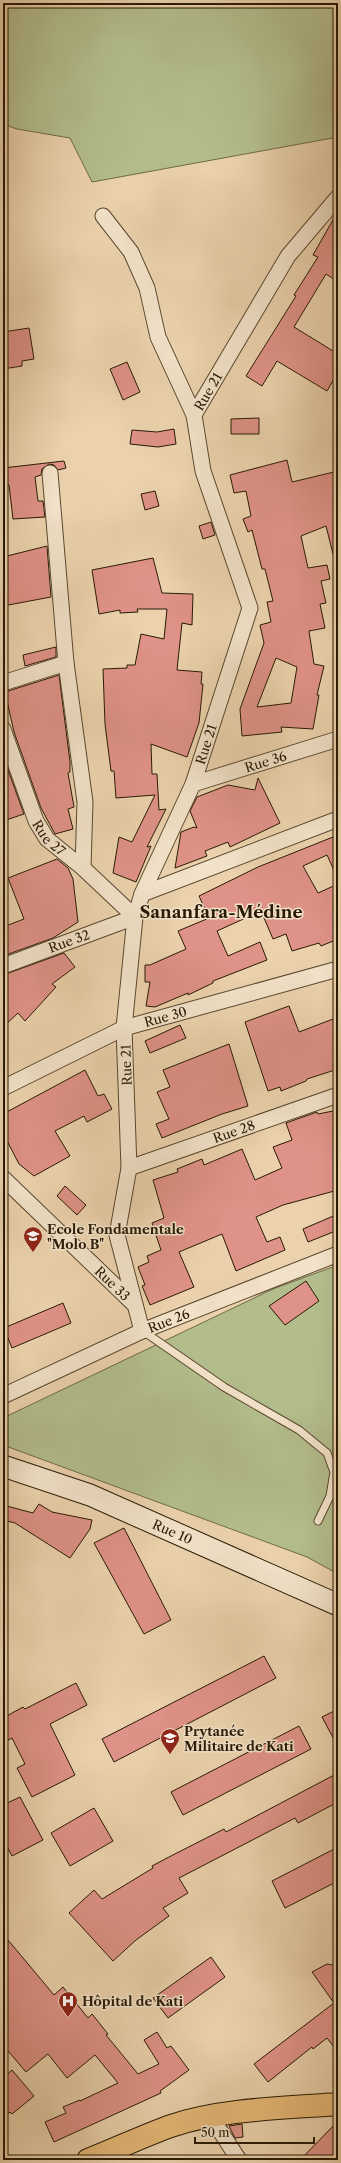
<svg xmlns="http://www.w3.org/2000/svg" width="341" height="2163" font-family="'Libre Caslon Text',serif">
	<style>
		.green { fill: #b3bd8c; stroke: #6e6b48 }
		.building { fill: #df9287; stroke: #281905; fill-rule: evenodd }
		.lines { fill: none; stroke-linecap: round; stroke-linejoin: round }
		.service-casing { stroke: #59472f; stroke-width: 9 }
		.minor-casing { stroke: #59472f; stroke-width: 17 }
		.secondary-casing { stroke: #281905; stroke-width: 23 }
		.trunk-casing { stroke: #281905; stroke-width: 24 }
		.service { stroke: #f2e2c9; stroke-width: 7 }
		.minor { stroke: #f2e2c9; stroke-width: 15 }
		.secondary { stroke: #f2e2c9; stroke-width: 21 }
		.trunk { stroke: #e6b976; stroke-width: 22 }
		.labels { text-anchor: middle; stroke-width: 3; stroke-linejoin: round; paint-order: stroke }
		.street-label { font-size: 13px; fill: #281905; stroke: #f2e2c9 }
		.poi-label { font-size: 13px; font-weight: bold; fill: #281905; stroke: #f2e2c9; text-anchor: start }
		.district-label { font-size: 17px; font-weight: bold; fill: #281905; stroke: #f2e2c9 }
	</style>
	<rect width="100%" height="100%" fill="#ebd2ac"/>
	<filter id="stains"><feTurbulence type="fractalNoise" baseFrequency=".005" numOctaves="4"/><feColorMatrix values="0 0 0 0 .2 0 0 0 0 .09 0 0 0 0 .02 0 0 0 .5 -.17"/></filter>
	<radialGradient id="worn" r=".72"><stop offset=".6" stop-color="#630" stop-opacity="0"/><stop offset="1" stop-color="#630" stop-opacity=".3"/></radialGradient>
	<path class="green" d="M3 3H338V137L92 182 70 138 17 129 3 124Z
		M338 1265V1574L307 1557 3 1445V1418L273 1289Z"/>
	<path class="building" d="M338 211V282L326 274 294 327 338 354V372L327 391 277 361 262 386 246 376 296 296 294 295 318 257 313 255Z
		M29 328 34 359 22 361V366L3 369V332Z
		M127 362 140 392 123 400 110 369Z
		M259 418V434H231V419Z
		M174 429 176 444 158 447 130 444 132 430 157 432Z
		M287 460 292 482 338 471V553L333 554 326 526 301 536 308 568 327 565 330 579 321 581 326 603 320 604 325 628 309 631 314 664 324 666 317 695H319L313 729 281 727 282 732 242 736 240 709 264 643 260 625 271 622 267 602 273 601 265 569H262L252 530 248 532 243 519 251 516 246 491 234 493 230 475ZM276 658 297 667 291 703 257 707Z
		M64 461 66 468 58 470 54 465 49 464 42 469 41 475 35 477 38 501H43L45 517 13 519 9 485H3V468Z
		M155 491 159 506 145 510 141 494Z
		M211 522 215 535 203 539 199 526Z
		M47 546 51 597 3 606V557Z
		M153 558 162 593 193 594 192 625 182 623 177 670 202 672 201 684H203L199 723 187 757 151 744 152 774H157L159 810 166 809 147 847 151 846 136 882 113 873 119 837 132 842 155 795 116 798 114 771H111L105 724 103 669 127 668V665H135L141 634 164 639 167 609H137L138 612 120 613V610L99 614 92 570Z
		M56 647V657L25 666 23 655Z
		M59 675 70 762V772L68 773 74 807 68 809 73 829 55 834 41 808 14 732 5 692Z
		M3 756 24 814 3 821Z
		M258 778 280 823 230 847 228 842 205 851 207 856 175 868 181 832 194 827 197 828 190 811 197 797 228 785 255 790Z
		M338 835V879L327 855 303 866 318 893 338 884V939L321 946 319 943 292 951 286 934 273 939 261 911 217 931 228 956 260 942 267 960 213 981V983L188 995V993L155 1007 146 1006 150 982H145V965H150L186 949 178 931 209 918 199 896 258 867Z
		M57 859 68 868 73 879 78 922 53 938 3 956V927L24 919 8 878Z
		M64 953 75 967 52 984 56 987 25 1021 18 1013 3 1027V975Z
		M289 1006 299 1032 333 1019 338 1032V1069L307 1079 306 1081 281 1091 280 1087 268 1091 245 1022Z
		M180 1025 186 1038 150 1053 145 1041Z
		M229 1044 248 1106 222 1114 162 1138 156 1124 169 1119 157 1092 170 1087 163 1070Z
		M85 1070 98 1096 104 1094 112 1109 87 1122 84 1116 55 1131 70 1156 34 1176 19 1164 3 1133V1114Z
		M338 1110V1190L283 1205 256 1217 267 1242 280 1237 285 1250 236 1271 222 1234 179 1252 194 1287 150 1305 142 1286 145 1285 138 1267 149 1262 147 1256 161 1250 152 1223 164 1218 153 1180 178 1172 177 1169 202 1159 204 1165 242 1149 255 1180 282 1168 273 1147 292 1140 286 1123 317 1112 318 1114Z
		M65 1186 86 1205 77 1215 57 1196Z
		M338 1214V1230L308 1242 303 1229Z
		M306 1281 319 1301 285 1325 269 1306Z
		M63 1303 71 1323 12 1348 4 1328Z
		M39 1504 52 1512 92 1520 90 1529 70 1558 15 1523 3 1520V1505L33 1513Z
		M124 1528 171 1620 144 1634 94 1543Z
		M264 1656 276 1678 114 1762 102 1739Z
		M76 1683 87 1705 50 1724 75 1775 32 1797 17 1768 25 1764 12 1738 3 1743V1718L23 1707 25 1709Z
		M338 1709V1747L322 1717Z
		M299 1726 311 1749 183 1815 171 1792Z
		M338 1773V1802L298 1823 295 1818 179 1878 188 1893 163 1908 169 1916 136 1940 113 1961 69 1913 94 1890 102 1899 153 1868 152 1866 167 1858 224 1829 226 1832Z
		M20 1797 43 1840 12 1856 3 1839V1805Z
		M94 1808 113 1841 70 1866 51 1833Z
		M338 1847V1881L285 1908 272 1881Z
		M3 1934 54 1995 63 1987 88 2018 92 2014 108 2034 106 2035 138 2074 159 2064 144 2040 157 2032 167 2048 171 2046 189 2070 160 2091 161 2093 54 2142 45 2122 66 2113 63 2107 80 2100V2101L118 2083 95 2055 67 2078 48 2054 26 2072 3 2045Z
		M211 1957 225 1977 168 2018 153 1998Z
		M327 1964 338 1966V2052L327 2038 313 2049 312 2047 268 2082 254 2064 334 2003 312 1972Z
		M12 2070 34 2096 12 2114 10 2112 3 2118V2078Z
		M338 2121V2160H300Z
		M242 2124 243 2137 235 2138 229 2126Z"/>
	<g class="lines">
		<g class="service-casing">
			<path id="service" d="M143 1331 224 1387 299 1430 327 1453 334 1472 330 1496 318 1521"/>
		</g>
		<g class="minor-casing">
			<g id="minor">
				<path d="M103 216 131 252 147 288 158 337 194 415"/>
				<path d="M50 473 66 663 85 802 83 868"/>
				<path d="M3 683 66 663"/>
				<path id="s1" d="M3 729 36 821 47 839 83 868 135 917 3 966"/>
				<path id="s2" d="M193 784 338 739"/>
				<path d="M142 894 338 819"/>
				<path id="s3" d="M3 1088 124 1028 338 969"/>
				<path id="s4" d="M129 1168 338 1095"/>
				<path id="s5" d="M3 1178 135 1305"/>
				<path id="s6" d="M142 1331 117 1235 129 1168 124 1028 135 917 142 894 193 784 250 608 203 471 194 415 288 256 338 197"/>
				<path id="s7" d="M3 1396 142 1331 338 1254"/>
				<path d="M211 2117 239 2160"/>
			</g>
		</g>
		<g class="secondary-casing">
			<g id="secondary">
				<path id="s8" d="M3 1466 90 1495 338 1605"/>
			</g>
		</g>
		<g class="trunk-casing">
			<path id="trunk" d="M88 2160C116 2149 143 2136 171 2126 220 2109 286 2108 338 2104"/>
		</g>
		<use href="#service" class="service"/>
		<use href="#minor" class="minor"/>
		<use href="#secondary" class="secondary"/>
		<use href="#trunk" class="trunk"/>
	</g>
	<defs>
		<g id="school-pin" transform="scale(1)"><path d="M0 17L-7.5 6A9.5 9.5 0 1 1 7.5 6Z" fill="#8f2418" stroke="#f2e2c9"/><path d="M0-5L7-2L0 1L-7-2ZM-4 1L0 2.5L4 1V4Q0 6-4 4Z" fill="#fff"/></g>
		<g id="hospital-pin" transform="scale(1)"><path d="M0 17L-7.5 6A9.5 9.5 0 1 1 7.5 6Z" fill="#8f2418" stroke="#f2e2c9"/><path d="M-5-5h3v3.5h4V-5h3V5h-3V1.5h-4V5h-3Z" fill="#fff"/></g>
	</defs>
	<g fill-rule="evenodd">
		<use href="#school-pin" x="33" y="1236"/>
		<use href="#school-pin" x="170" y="1738"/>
		<use href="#hospital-pin" x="68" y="2001"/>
	</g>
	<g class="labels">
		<g class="street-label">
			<text dy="5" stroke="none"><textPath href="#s6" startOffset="978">Rue 21</textPath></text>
			<text dy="5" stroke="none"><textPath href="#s6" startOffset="606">Rue 21</textPath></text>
			<text dy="5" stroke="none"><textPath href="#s2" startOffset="76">Rue 36</textPath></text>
			<text dy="5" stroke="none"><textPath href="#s1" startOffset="119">Rue 27</textPath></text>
			<text transform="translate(69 941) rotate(-20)" y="5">Rue 32</text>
			<text dy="5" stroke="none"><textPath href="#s3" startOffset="178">Rue 30</textPath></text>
			<text transform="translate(126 1065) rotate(-92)" y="5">Rue 21</text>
			<text dy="5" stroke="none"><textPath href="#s4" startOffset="111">Rue 28</textPath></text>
			<text dy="5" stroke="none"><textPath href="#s5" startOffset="152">Rue 33</textPath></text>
			<text dy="5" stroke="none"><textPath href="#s7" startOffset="182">Rue 26</textPath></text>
			<text dy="5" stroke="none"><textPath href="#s8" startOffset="182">Rue 10</textPath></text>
		</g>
		<g class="poi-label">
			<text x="47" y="1234">Ecole Fondamentale<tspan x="47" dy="15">"Molo B"</tspan></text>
			<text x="184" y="1736">Prytanée<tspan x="184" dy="15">Militaire de Kati</tspan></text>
			<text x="82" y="2006">Hôpital de Kati</text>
		</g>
		<g class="district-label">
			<text x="221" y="918">Sananfara-Médine</text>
		</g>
	</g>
	<rect width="341" height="2163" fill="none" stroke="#ebd2ac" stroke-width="16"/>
	<rect x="4" y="4" width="333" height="2155" fill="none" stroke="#281905" stroke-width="2"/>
	<rect x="8" y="8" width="325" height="2147" fill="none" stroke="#281905"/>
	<path d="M195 2137v6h119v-6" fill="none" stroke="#281905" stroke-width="2"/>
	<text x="201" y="2137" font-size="12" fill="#281905" stroke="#f2e2c9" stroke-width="3" paint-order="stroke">50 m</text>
	<rect width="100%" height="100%" filter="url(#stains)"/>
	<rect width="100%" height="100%" fill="url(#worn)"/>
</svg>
